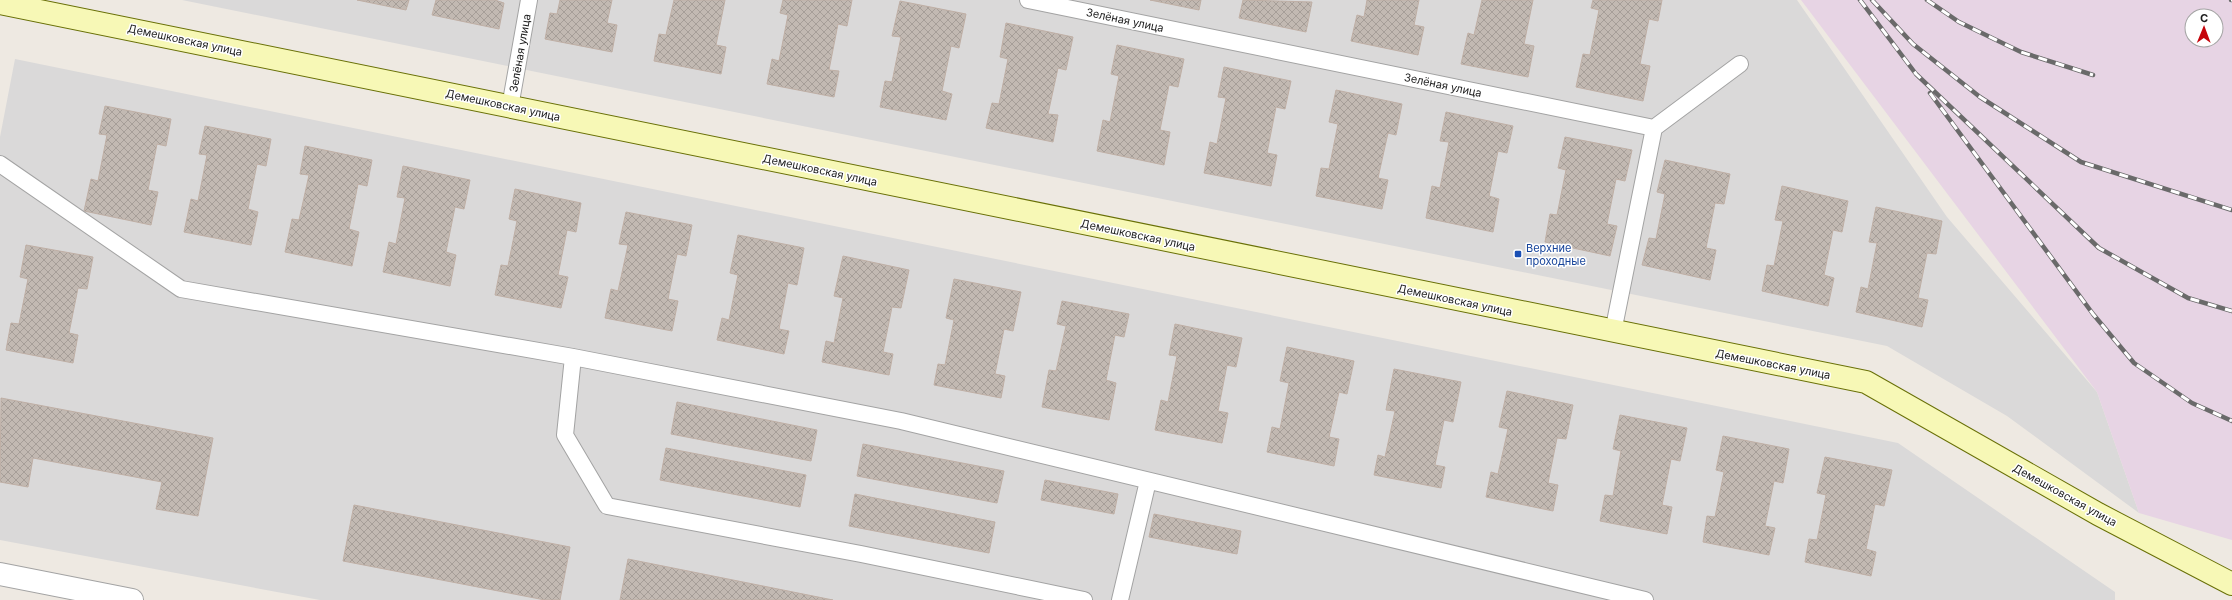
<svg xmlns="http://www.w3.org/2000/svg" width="2232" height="600" font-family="Inter,sans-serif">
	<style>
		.residential { fill: #dad9d9 }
		.industrial { fill: #e7d4e4; fill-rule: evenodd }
		.building { fill: url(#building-cross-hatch); stroke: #bfafa5 }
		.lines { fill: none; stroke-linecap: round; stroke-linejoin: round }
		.lane-casing { stroke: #a3a3a3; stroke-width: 18 }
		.street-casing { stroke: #a3a3a3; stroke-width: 24 }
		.secondary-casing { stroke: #697007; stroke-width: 24 }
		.lane { stroke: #fff; stroke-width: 16 }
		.street { stroke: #fff; stroke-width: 22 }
		.secondary { stroke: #f7f8b6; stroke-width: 22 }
		.rail-casing { stroke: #6a6a6a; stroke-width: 4.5 }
		.rail { stroke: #fff; stroke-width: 3; stroke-dasharray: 9; stroke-linecap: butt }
		.transit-dot { fill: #1a4fb4; stroke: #fff; stroke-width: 1.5 }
		.labels { text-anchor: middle; stroke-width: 3; stroke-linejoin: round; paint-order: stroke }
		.street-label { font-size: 11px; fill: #1c1c1c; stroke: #fff }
		.transit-label { font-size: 11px; fill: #164399; stroke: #fff; text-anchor: start }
	</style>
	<defs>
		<pattern id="building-cross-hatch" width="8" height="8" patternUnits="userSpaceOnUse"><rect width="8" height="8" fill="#c2b9b2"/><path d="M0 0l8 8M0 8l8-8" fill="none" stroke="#a69e98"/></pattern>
	</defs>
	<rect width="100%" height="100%" fill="#eee9e2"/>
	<path class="residential" d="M182 0H1797L1947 217 2097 392 2139 513 2007 416 1887 346Z
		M15 59 1898 443 2115 592V600H320L0 540V137Z"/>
	<path class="industrial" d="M1801 0H2232V540L2139 513 2097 392ZM2192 16H2216V40H2192Z"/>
	<path class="building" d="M357 0H409L406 10Z
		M436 0H495L504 3 499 29 432 15Z
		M560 0H612L607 23 617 25 612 52 545 39 550 13 557 14Z
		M674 0H725L716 45 726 47 721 74 654 61 659 34 666 35Z
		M783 0H852L847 26 838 24 829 70 839 71 834 97 767 84 772 59 779 61 788 15 780 13Z
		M1150 0H1201L1199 10Z
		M1243 0 1312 2 1306 32 1239 18Z
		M1367 0H1419L1414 25 1424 27 1418 55 1351 41 1357 15 1364 17Z
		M1482 0H1533L1524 44 1534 46 1528 77 1461 64 1468 33 1474 35Z
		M1593 0H1662L1658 21 1649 19 1640 64 1650 66 1643 101 1576 87 1583 54 1590 55 1599 10 1591 8Z
		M900 1 966 14 959 48 951 46 942 91 952 94 946 120 880 107 885 81 892 82 901 37 892 36Z
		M1006 23 1073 37 1066 70 1058 68 1048 114 1058 115 1053 142 986 128 992 103 999 104 1008 59 1000 57Z
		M1117 45 1184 59 1178 87 1169 85 1160 130 1170 132 1164 165 1097 151 1103 120 1110 122 1119 76 1111 74Z
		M1224 67 1291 81 1285 109 1276 107 1267 153 1277 155 1271 186 1204 173 1210 142 1217 144 1226 98 1218 97Z
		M1336 90 1402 104 1396 135 1388 133 1378 178 1388 180 1382 209 1316 196 1321 168 1329 169 1338 124 1329 122Z
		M105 106 171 119 166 146 157 144 148 190 158 192 151 225 84 211 91 179 98 181 107 135 99 134Z
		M1446 112 1513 126 1507 153 1498 151 1489 196 1499 199 1493 232 1426 218 1432 186 1440 188 1449 142 1440 141Z
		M205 126 271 139 266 166 257 164 248 209 258 212 251 245 184 232 191 199 198 201 207 155 199 154Z
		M1565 137 1632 150 1625 181 1616 179 1607 224 1617 226 1610 256 1545 242 1550 214 1557 215 1566 170 1558 168Z
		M305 146 372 160 367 186 358 184 349 229 359 232 352 266 285 252 292 219 299 220 309 175 300 174Z
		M1665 160 1730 174 1724 204 1715 203 1706 248 1716 250 1710 280 1642 265 1649 238 1656 239 1665 194 1657 192Z
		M403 166 470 180 464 209 455 207 446 252 456 255 450 286 383 272 389 242 396 244 405 198 397 197Z
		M1782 186 1848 201 1842 232 1833 230 1824 275 1834 278 1828 306 1762 291 1767 265 1774 266 1783 221 1775 220Z
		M515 189 581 203 576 232 567 230 558 275 568 277 561 308 495 295 501 265 508 266 517 221 509 219Z
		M1876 207 1942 221 1936 254 1927 253 1918 298 1928 300 1922 327 1856 312 1861 287 1868 289 1877 243 1869 242Z
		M626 212 692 225 686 256 677 254 668 299 678 301 672 331 605 318 611 289 618 291 628 245 619 244Z
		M738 235 804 248 797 285 788 283 779 329 789 331 784 354 717 340 722 318 729 320 738 275 730 273Z
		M26 245 93 257 87 289 78 288 69 333 78 335 73 363 6 350 11 323 19 324 28 279 20 277Z
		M843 256 909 270 901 308 892 307 883 352 893 354 889 375 822 362 826 341 834 343 843 298 834 296Z
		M954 279 1021 292 1013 331 1004 329 995 374 1005 376 1001 398 934 385 938 364 945 365 954 320 946 318Z
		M1062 301 1129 314 1124 337 1115 335 1106 380 1116 383 1109 420 1042 407 1049 370 1056 371 1066 326 1057 324Z
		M1175 324 1242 338 1236 367 1227 365 1218 411 1228 413 1222 443 1155 430 1161 400 1168 402 1177 356 1169 355Z
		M1287 347 1354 361 1347 394 1339 392 1329 437 1339 439 1334 466 1267 452 1272 427 1280 429 1289 383 1280 381Z
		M1394 369 1461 382 1453 422 1444 420 1435 465 1445 467 1441 488 1374 475 1378 455 1385 457 1395 411 1386 410Z
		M1507 391 1573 405 1566 439 1557 438 1548 483 1558 485 1553 511 1486 497 1491 472 1498 474 1508 429 1499 427Z
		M1 398 213 438 198 516 156 509 162 482 33 458 28 487 0 482Z
		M677 402 817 430 811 461 671 434Z
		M1620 415 1687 428 1680 461 1671 459 1662 505 1672 507 1667 534 1600 521 1605 495 1613 496 1621 451 1613 449Z
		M1723 436 1789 449 1783 483 1774 481 1765 526 1775 528 1769 555 1703 542 1707 516 1715 517 1724 472 1716 470Z
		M863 444 1004 471 997 503 857 476Z
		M666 448 806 475 800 507 660 480Z
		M1825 457 1892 470 1884 506 1875 504 1866 549 1876 552 1871 576 1805 562 1809 539 1817 540 1826 495 1817 493Z
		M1045 480 1118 494 1114 514 1041 500Z
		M855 494 995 522 989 553 849 526Z
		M354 505 570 547 560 600H545L343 561Z
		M1154 514 1241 531 1237 554 1149 537Z
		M628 559 833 600H620Z"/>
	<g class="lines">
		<g class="lane-casing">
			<path id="lane" d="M1028 0 1654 128 1613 332
				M510 107 529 0
				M1654 128 1740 64
				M0 164 181 289 573 357 901 421 1645 600
				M573 357 565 435 607 506 861 554 1084 600
				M1120 600 1148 481"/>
		</g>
		<g class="street-casing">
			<path id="street" d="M0 574 132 600"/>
		</g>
		<g class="secondary-casing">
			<path id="secondary" d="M0 3 1866 382 2098 514 2232 584"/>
		</g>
		<use href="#lane" class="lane"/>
		<use href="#street" class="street"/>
		<use href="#secondary" class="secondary"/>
		<g class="rail-casing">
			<path id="rail" d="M1860 0 1916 74 2099 248 2188 298 2232 311
				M1872 0 1913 44 1980 97 2081 162 2232 210
				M1927 0 1959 22 2021 52 2093 75
				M2231 0H2232
				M1930 93 2093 314 2134 363 2192 403 2232 421"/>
		</g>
		<use href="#rail" class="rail"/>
	</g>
	<rect class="transit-dot" x="1514" y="250" width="8" height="8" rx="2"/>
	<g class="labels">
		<g class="street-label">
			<text transform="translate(1125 20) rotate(12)" y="4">Зелёная улица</text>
			<text transform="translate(185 40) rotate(12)" y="4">Демешковская улица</text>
			<text transform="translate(520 53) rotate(-80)" y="4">Зелёная улица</text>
			<text transform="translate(1443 85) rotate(12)" y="4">Зелёная улица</text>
			<text transform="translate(503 105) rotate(12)" y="4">Демешковская улица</text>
			<text transform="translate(820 170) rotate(12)" y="4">Демешковская улица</text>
			<text transform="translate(1138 235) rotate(12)" y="4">Демешковская улица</text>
			<text transform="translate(1455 300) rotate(12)" y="4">Демешковская улица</text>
			<text transform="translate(1773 364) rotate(11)" y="4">Демешковская улица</text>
			<text transform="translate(2065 495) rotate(29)" y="4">Демешковская улица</text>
		</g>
		<g class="transit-label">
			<text x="1526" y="252">Верхние<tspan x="1526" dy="13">проходные</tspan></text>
		</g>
	</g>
	<g transform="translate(2204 28) rotate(1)"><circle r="19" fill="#ffffff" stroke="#a4a4a4"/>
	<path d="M0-3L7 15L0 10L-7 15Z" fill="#c5040b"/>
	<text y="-6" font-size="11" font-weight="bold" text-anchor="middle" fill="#1c1c1c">С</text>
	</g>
</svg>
